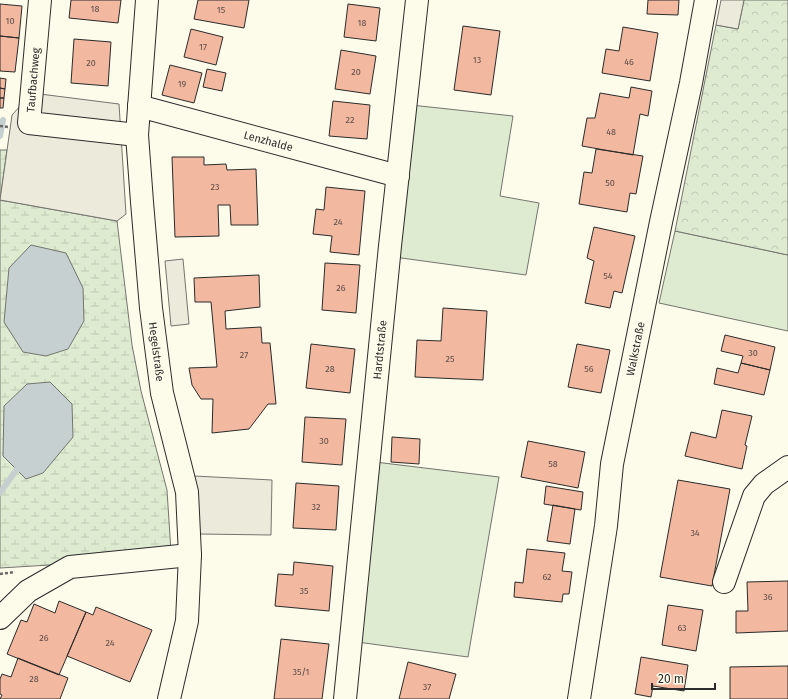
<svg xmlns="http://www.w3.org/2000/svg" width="788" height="699" font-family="'Fira Sans',sans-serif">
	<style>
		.green { fill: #deebd1; stroke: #74746e }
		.forest { fill: url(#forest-crowns); stroke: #74746e }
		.wetland { fill: url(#wetland-marsh); stroke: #74746e; fill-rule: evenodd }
		.parking { fill: #eceadb; stroke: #74746e }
		.water { fill: #c7d0d0; stroke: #74746e }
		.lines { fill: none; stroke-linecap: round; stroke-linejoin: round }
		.stream { stroke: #c7d0d0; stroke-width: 6 }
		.building { fill: #f2b8a0; stroke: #2b2b2b }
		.minor-casing { stroke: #2b2b2b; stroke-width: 24 }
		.path { stroke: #6a6964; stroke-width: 2.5; stroke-dasharray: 3 2; stroke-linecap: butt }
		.minor { stroke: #fdfbea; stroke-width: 22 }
		.labels { text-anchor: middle; stroke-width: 3; stroke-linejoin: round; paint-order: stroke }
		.number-label { font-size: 9px; fill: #5d4e48 }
		.street-label { font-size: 11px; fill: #2b2b2b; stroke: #fdfbea }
	</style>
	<defs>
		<pattern id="forest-crowns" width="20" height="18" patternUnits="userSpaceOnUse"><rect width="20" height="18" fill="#deebd1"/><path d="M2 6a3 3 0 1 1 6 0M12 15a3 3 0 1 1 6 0" fill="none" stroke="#bfcab4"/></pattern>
		<pattern id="wetland-marsh" width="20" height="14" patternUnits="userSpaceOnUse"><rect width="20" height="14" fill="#deebd1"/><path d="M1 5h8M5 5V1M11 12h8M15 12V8" fill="none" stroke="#bfcab4"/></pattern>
	</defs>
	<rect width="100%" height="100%" fill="#fdfbea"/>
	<path class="green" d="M411 105 513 116 500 196 539 203 526 275 394 257Z
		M675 231 788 255V331L659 303Z
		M375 462 499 477 468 657 357 642Z"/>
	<path class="forest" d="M744 0H788V255L675 231 716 25 738 29Z"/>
	<path class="wetland" d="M0 150H7L0 200 117 221 132 345 141 391 167 490 171 552 50 565 0 568ZM50 382 26 479 4 456Z"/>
	<path class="parking" d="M721 0H744L738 29 716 25Z
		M32 93 119 104 126 214 117 221 0 200 12 115Z
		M183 259 189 324 171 326 165 261Z
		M194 476 272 480 271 535 199 534Z"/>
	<path class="water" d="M31 245 66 253 83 288 84 321 68 349 46 356 23 352 4 322 9 268Z
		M50 382 72 404 73 437 43 473 26 479 3 456 4 406 27 384Z"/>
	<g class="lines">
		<path class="stream" d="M0 136 3 120
			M0 493 17 469"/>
	</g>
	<path class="building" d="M71 0H121L118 23 69 18Z
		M198 0H249L244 28 194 19Z
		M648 0H679L678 15 647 14Z
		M0 4 22 6 19 38 0 36Z
		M348 4 380 8 376 41 344 37Z
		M463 26 500 31 491 95 454 90Z
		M623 27 658 33 650 81 602 73 606 49 619 51Z
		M191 29 223 37 216 65 184 57Z
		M0 36 19 38 15 72 0 71Z
		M74 39 111 42 108 86 71 83Z
		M341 50 376 56 370 94 335 89Z
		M170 65 202 73 194 103 162 95Z
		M207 69 226 73 222 91 203 87Z
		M0 78 6 79 5 89 0 88Z
		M631 87 652 91 648 116 640 114 633 155 582 146 587 118H595L600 93 629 98Z
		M0 88 5 89 4 98H0Z
		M0 98H4L3 108H0Z
		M333 101 370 105 367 139 329 136Z
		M596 149 643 156 636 194 630 193 627 212 579 204 584 172 592 173Z
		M172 157H204V165L226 164 227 170 256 169 258 225H231L230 205H218L219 236 175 237Z
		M326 187 365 191 359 255 330 252 332 236 313 234 316 209 324 210Z
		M594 227 635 236 622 293 614 291 610 308 585 303 594 261 587 258Z
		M325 263 360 265 356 313 322 310Z
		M259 275 260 307 225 311 226 329 261 327 262 343H270L276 404H268L249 429 212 433 213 399H201L192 385 189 368 217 367 211 302H195L194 278Z
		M443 308 487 311 483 380 415 377 417 340 441 341Z
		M725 335 775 347 770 370 741 363 743 356 721 351Z
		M311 344 355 349 350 393 306 388Z
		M577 344 610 350 601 393 568 387Z
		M741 363 770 370 764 395 714 384 717 368 738 373Z
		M722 410 752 416 745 445 747 446 742 469 685 456 691 432 716 438Z
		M305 417 346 419 342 465 302 462Z
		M392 437 420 439 419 464 391 462Z
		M528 441 585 452 578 488 521 477Z
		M678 480 730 489 712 586 660 577Z
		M296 483 339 486 336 530 293 528Z
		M546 486 583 492 581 510 544 504Z
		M553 505 575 509 570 544 547 541Z
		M527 549 565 553 562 571 572 572 569 594H563L562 602 514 597 515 582 523 583Z
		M294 562 333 566 329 611 275 606 278 574 293 575Z
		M788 581V631L736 633V611H748L747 582Z
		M59 601 86 612 59 675 7 654 21 620 27 622 34 604 55 613Z
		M668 605 703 610 696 651 662 645Z
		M96 607 152 630 130 682 67 656 86 612 93 615Z
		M281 639 329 644 322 699H274Z
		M641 657 688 665 684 691 653 686 651 697 635 694Z
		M18 658 68 678 60 699H0L2 695 0 694V679L2 674 11 677Z
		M408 662 456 674 449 699H399Z
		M788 666V699H730V667Z"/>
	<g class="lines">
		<g class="minor-casing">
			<g id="minor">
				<path d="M40 0 29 123 137 135"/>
				<path id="s1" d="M147 0 137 135 142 202 151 308 162 393 187 492 190 555 187 621 169 699"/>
				<path id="s2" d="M139 106 398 176"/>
				<path d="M724 582 754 496 764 484 788 467"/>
				<path d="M0 618 28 591 70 567 190 555"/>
				<path id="s3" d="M345 699 390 246 417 0"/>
				<path id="s4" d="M579 699 606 526 612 464 661 222 691 83 706 0"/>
			</g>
		</g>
		<path class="path" d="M0 126 9 127
			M0 574 15 572"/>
		<use href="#minor" class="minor"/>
	</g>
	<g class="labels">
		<g class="number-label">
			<text x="95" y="12">18</text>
			<text x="221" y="13">15</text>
			<text x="10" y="24">10</text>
			<text x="362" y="26">18</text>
			<text x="203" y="50">17</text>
			<text x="477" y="63">13</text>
			<text x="629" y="65">46</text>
			<text x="91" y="66">20</text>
			<text x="356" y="75">20</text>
			<text x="182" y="87">19</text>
			<text x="350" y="123">22</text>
			<text x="611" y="135">48</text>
			<text x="610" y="186">50</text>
			<text x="215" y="190">23</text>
			<text x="338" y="225">24</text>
			<text x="608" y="279">54</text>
			<text x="341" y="291">26</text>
			<text x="753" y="356">30</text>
			<text x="244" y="358">27</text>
			<text x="450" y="362">25</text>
			<text x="330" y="372">28</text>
			<text x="589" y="372">56</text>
			<text x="324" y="444">30</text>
			<text x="553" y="467">58</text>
			<text x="316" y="510">32</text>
			<text x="695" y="536">34</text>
			<text x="547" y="580">62</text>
			<text x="304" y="594">35</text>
			<text x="768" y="600">36</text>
			<text x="682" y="631">63</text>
			<text x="44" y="641">26</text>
			<text x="110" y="646">24</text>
			<text x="301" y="675">35/1</text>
			<text x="34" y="682">28</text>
			<text x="427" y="690">37</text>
		</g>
		<g class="street-label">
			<text transform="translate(33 80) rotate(-85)" y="4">Taufbachweg</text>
			<text dy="4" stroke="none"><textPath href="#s2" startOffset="134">Lenzhalde</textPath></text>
			<text dy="4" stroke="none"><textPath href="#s4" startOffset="355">Walkstraße</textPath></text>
			<text dy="4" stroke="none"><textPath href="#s3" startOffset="351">Hardtstraße</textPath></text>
			<text dy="4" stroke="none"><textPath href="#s1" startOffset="353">Hegelstraße</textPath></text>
		</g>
	</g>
	<path d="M652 683v6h63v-6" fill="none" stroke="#2b2b2b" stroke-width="2"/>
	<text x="658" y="683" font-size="12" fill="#2b2b2b" stroke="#fdfbea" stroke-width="3" paint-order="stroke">20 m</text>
</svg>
